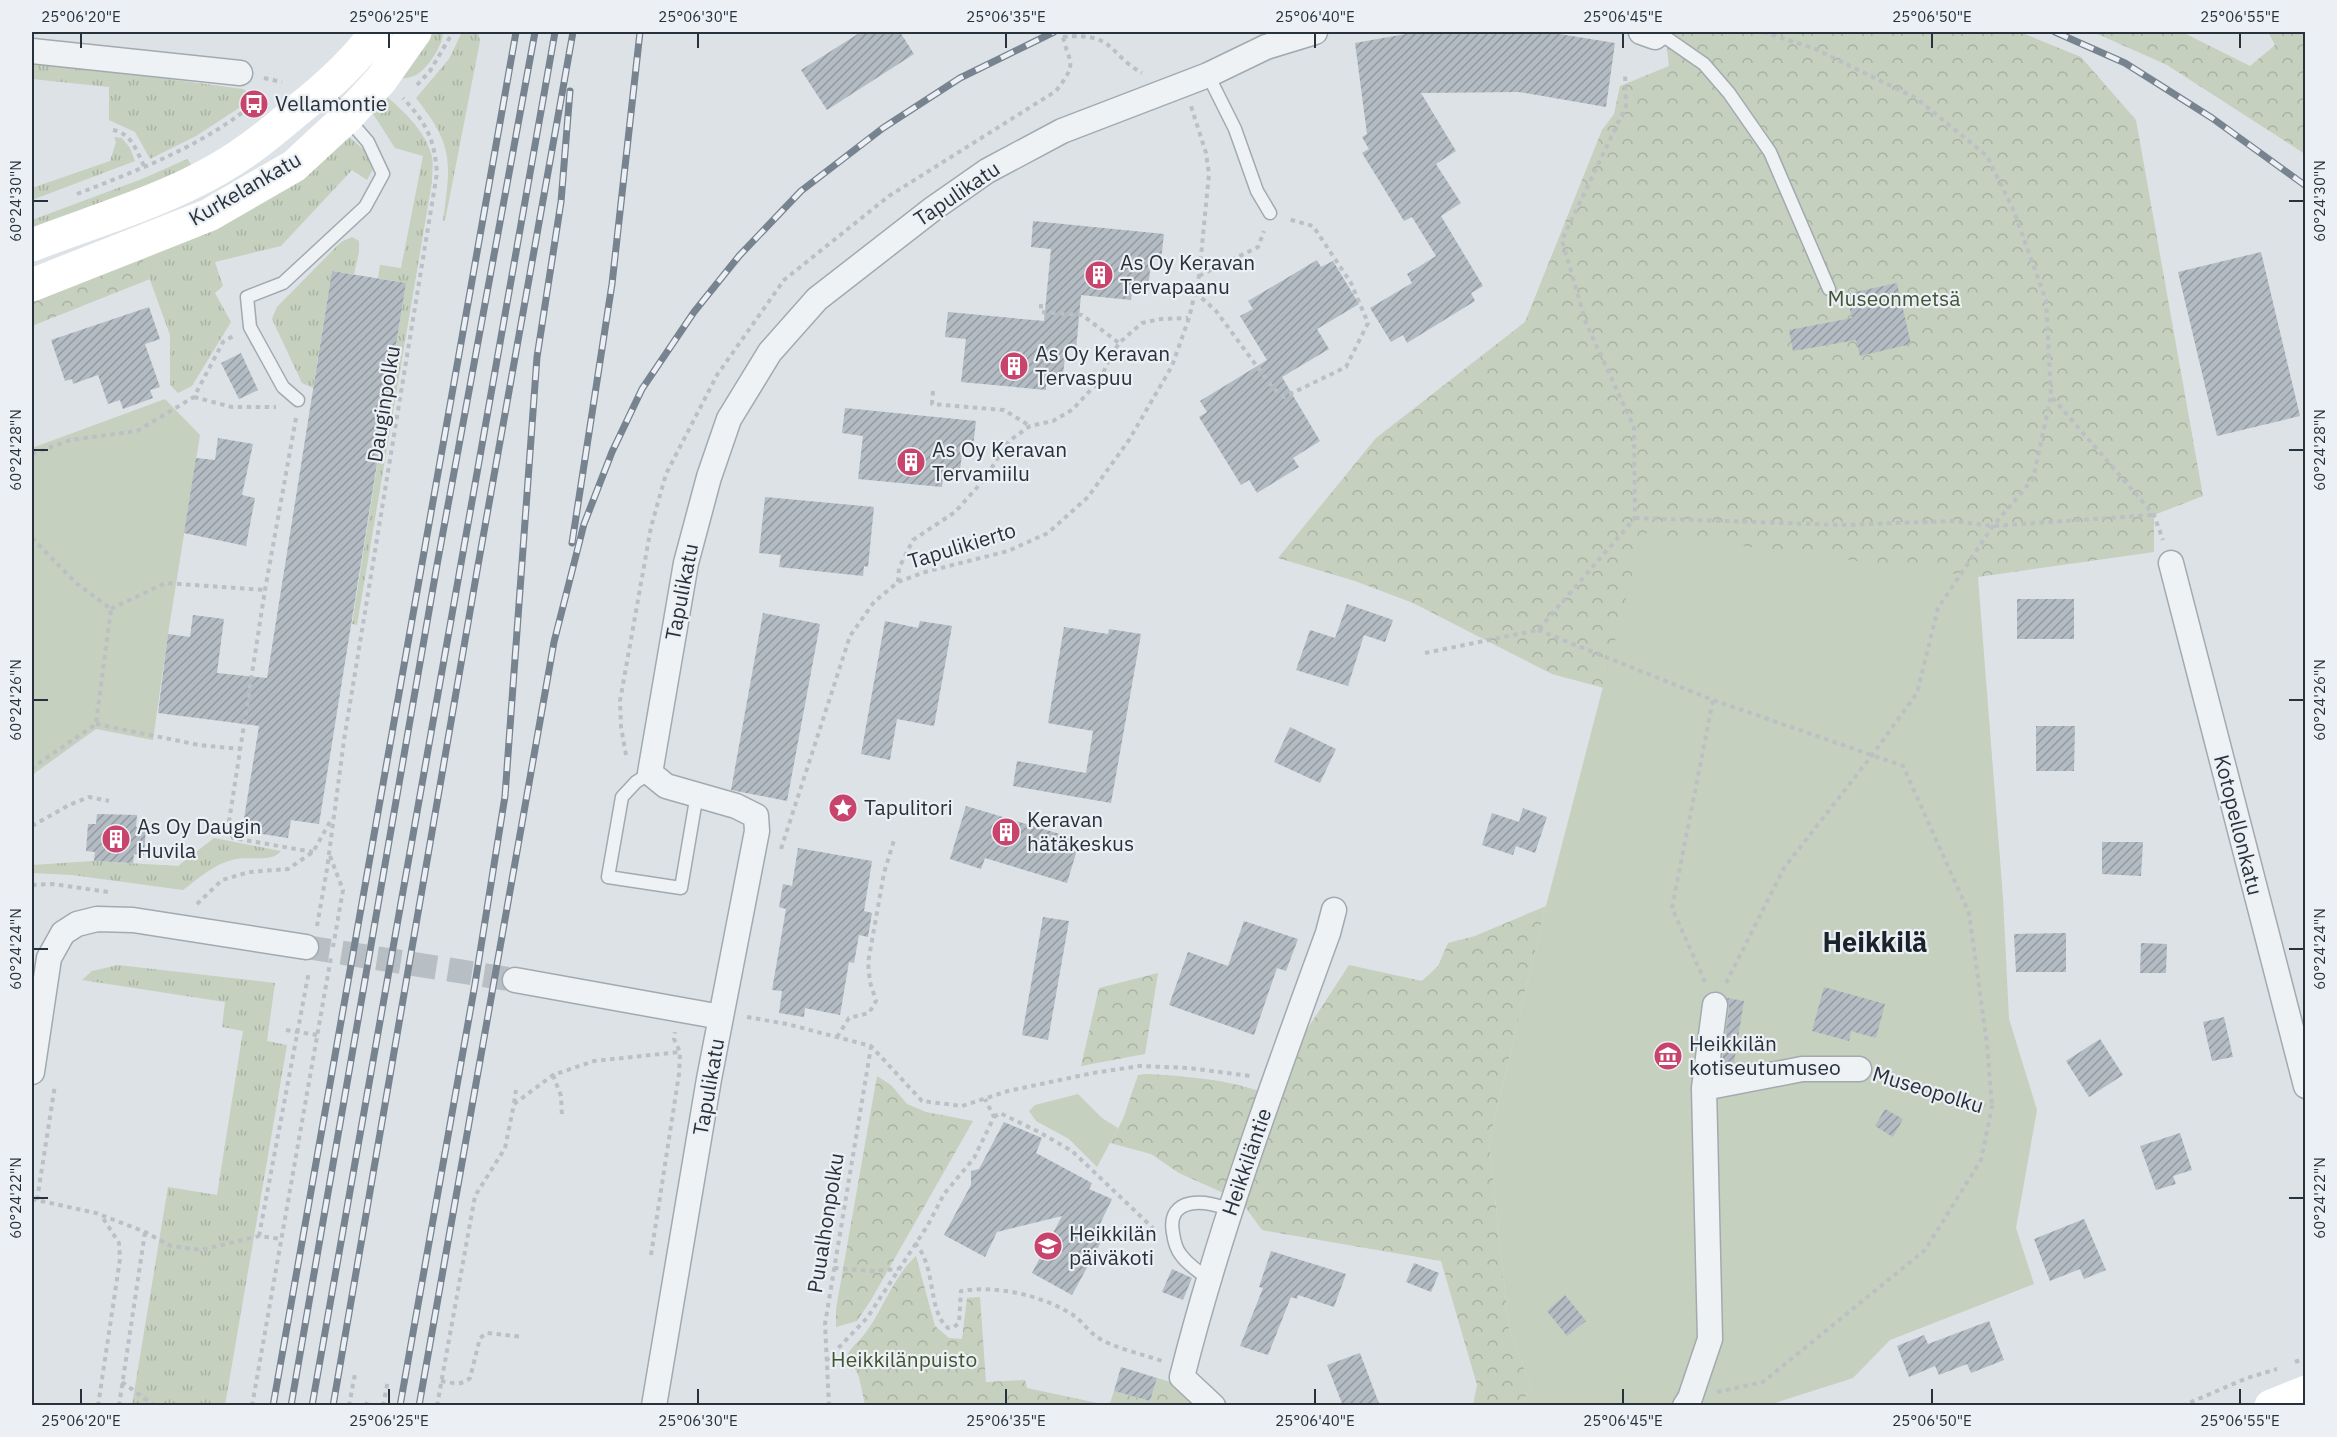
<svg xmlns="http://www.w3.org/2000/svg" width="2337" height="1437" font-family="'IBM Plex Sans',sans-serif">
	<style>
		.grass { fill: url(#grass-tufts) }
		.forest { fill: url(#forest-crowns) }
		.green { fill: #c5d0be }
		.building { fill: url(#building-hatch) }
		.lines { fill: none; stroke-linecap: round; stroke-linejoin: round }
		.street-tunnel { stroke: #b8bfc4; stroke-width: 24; stroke-dasharray: 24 12; stroke-linecap: butt }
		.lane-casing { stroke: #a2aab0; stroke-width: 15 }
		.street-casing { stroke: #a2aab0; stroke-width: 27 }
		.path { stroke: #bbc0c5; stroke-width: 4; stroke-dasharray: 4.5 4.5; stroke-linecap: butt }
		.lane { stroke: #eff2f5; stroke-width: 12 }
		.street { stroke: #eff2f5; stroke-width: 24 }
		.secondary { stroke: #fff; stroke-width: 33 }
		.rail-casing { stroke: #77838f; stroke-width: 7 }
		.rail { stroke: #ecf0f4; stroke-width: 4.5; stroke-dasharray: 14; stroke-linecap: butt }
		.ticks { fill: none; stroke: #27323c; stroke-width: 2 }
		.labels { text-anchor: middle; stroke-width: 4.5; stroke-linejoin: round; paint-order: stroke }
		.poi-label { font-size: 21px; fill: #27323c; stroke: #ecf0f4; text-anchor: start }
		.street-label { font-size: 21px; fill: #27323c; stroke: #ecf0f4 }
		.park-label { font-size: 21px; fill: #405735; stroke: #ecf0f4 }
		.district-label { font-size: 27px; font-weight: bold; fill: #19232c; stroke: #ecf0f4 }
		.neatline { fill: none; stroke: #27323c; stroke-width: 2 }
		.ticks-label { font-size: 15px; text-anchor: middle; fill: #27323c }
	</style>
	<defs>
		<pattern id="grass-tufts" width="24" height="20" patternUnits="userSpaceOnUse" patternTransform="scale(1.5)"><rect width="24" height="20" fill="#c5d0be"/><path d="M3 7l-1-3M5 7V3M7 7l1-3M15 17l-1-3M17 17v-4M19 17l1-3" fill="none" stroke="#a9b3a4"/></pattern>
		<pattern id="forest-crowns" width="20" height="18" patternUnits="userSpaceOnUse" patternTransform="scale(1.5)"><rect width="20" height="18" fill="#c5d0be"/><path d="M2 6a3 3 0 1 1 6 0M12 15a3 3 0 1 1 6 0" fill="none" stroke="#a9b3a4"/></pattern>
		<pattern id="building-hatch" width="6" height="6" patternUnits="userSpaceOnUse" patternTransform="scale(1.5)"><rect width="6" height="6" fill="#b4bcc3"/><path d="M-1 1l2-2M0 6l6-6M5 7l2-2" fill="none" stroke="#9299a0"/></pattern>
	</defs>
	<rect width="100%" height="100%" fill="#dce2e6"/>
	<path class="grass" d="M433 32H443C443 45 429 66 419 73 413 78 402 78 395 80Z
		M462 32H478L480 41 445 221H443C451 162 454 146 416 98L449 59Z
		M32 61 243 89 251 94 248 102 196 136 150 159 135 132 109 120V87L32 79Z
		M384 94C403 111 423 128 431 153 434 162 432 173 432 182L357 625 352 624 406 283 378 278 380 265 401 268 423 156 395 148 370 109Z
		M348 136 369 154 373 169 367 180 352 170 281 246 215 262 223 286 215 293 231 322 192 386 178 393 170 385V335L141 255Z
		M114 137 122 138 130 148 135 161 32 200V188L110 161 116 142Z
		M187 159 191 164 182 173 32 233V220L142 179Z
		M352 237 359 241V252L354 274 332 271 313 388 302 383 272 319 277 307 341 242Z
		M214 838 281 851C272 863 249 856 236 859 215 863 199 878 183 890L72 875 32 873V865L94 861 178 866Z
		M118 965 275 983 267 1041 287 1045 225 1405H132L168 1187 217 1195 243 1031 222 1027 225 1002 82 980 92 971Z"/>
	<path class="forest" d="M1665 32H2020L2081 57 2136 120 2203 496 2154 515V552L1978 577 1604 688 1552 674 1413 603 1355 581 1278 558 1376 438 1525 322 1602 130 1614 114 1620 86 1669 66Z
		M2093 32H2182L2250 66 2275 45 2268 32H2305V154L2167 65Z
		M141 255 150 279 32 326V298Z
		M1546 906 1489 1142 1509 1329 1531 1387 1521 1405H1473L1477 1385 1441 1261 1262 1230 1243 1204 1287 1060 1349 965 1422 981 1438 966 1448 943 1475 936Z
		M1158 973 1145 1054 1081 1066 1099 988Z
		M1146 1074C1185 1076 1225 1079 1262 1092L1228 1195 1179 1173 1151 1154 1110 1143 1123 1119 1138 1075Z
		M877 1076 891 1085 907 1104 926 1112 973 1121 871 1300 857 1321 836 1327V1309Z
		M916 1256 935 1326 949 1338 962 1339 967 1298 980 1297 986 1382 1025 1380 1027 1388 1107 1405H865L859 1377 848 1354C853 1345 860 1341 866 1332 884 1308 893 1277 916 1256Z
		M1157 1378 1187 1387 1200 1406H1109L1114 1391 1150 1401Z"/>
	<path class="green" d="M165 399 200 435 168 634 153 740 96 729 32 775V448Z
		M1643 533 1978 577 2003 898 2009 1019 2037 1110 2016 1228 2034 1284 1890 1340 1853 1378 1769 1405H1521L1531 1387 1509 1329 1489 1142 1546 906Z
		M1078 1094 1102 1118 1118 1128 1097 1167 1069 1139 1036 1121 1029 1111 1035 1105Z"/>
	<path class="building" d="M861 32H900L914 54 827 110 801 70Z
		M1417 32H1547L1615 43 1606 107 1519 92 1421 93 1456 151 1436 164 1461 203 1441 216 1483 286 1471 293 1475 301 1407 343 1403 335 1391 342 1370 308 1412 283 1407 274 1436 256 1412 217 1404 221 1362 153 1369 149 1362 137 1367 134 1355 43Z
		M1033 221 1164 234 1161 260 1151 259 1148 292 1132 291 1131 300 1081 295 1076 350 1066 349 1062 383 1046 381V390L961 382 966 339 945 337 948 312 1044 321 1051 249 1031 247Z
		M2261 252 2300 416 2217 436 2178 272Z
		M1317 260 1321 267 1333 261 1359 304 1317 329 1329 349 1282 377 1320 441 1293 458 1299 467 1257 493 1249 480 1241 485 1199 417 1207 412 1200 401 1267 360 1240 316 1253 309 1248 301Z
		M332 271 406 283 319 824 291 820 288 838 242 831 259 726 158 713 168 634 190 637 193 615 224 619 217 673 267 678Z
		M1897 283 1911 344 1860 356 1856 340 1793 351 1789 330 1852 318 1846 294Z
		M149 307 160 339 145 344 160 387 150 390 153 398 123 409 120 400 108 404 98 375 73 384 72 379 65 381 51 340Z
		M241 353 258 390 239 399 221 363Z
		M845 408 976 421 973 447 963 445 959 479 943 477 942 487 858 479 863 436 842 433Z
		M218 438 253 444 242 495 255 498 246 546 184 533 196 458 215 460Z
		M765 497 874 507 868 567 864 566 863 576 779 567 781 555 759 553Z
		M2017 599H2074V639H2017Z
		M1347 604 1393 620 1385 642 1364 635 1348 686 1296 670 1310 630 1335 638Z
		M763 613 820 624 787 801 731 790Z
		M885 621 918 628 920 621 952 626 934 726 897 719 890 760 861 754Z
		M1064 627 1108 634 1109 629 1141 634 1111 803 1013 786 1017 761 1086 773 1093 731 1048 723Z
		M2036 726H2075L2074 771H2036Z
		M1290 727 1336 749 1320 783 1274 762Z
		M966 806 1080 840 1067 883 985 858 981 869 950 859Z
		M1523 808 1547 817 1535 853 1516 846 1513 855 1482 845 1492 813 1519 822Z
		M97 814 137 815 136 827H146L144 855 134 854 133 863 94 861 95 852 86 851 88 824H96Z
		M2102 842H2143L2141 876 2102 874Z
		M798 848 872 861 864 911 872 913 868 937 859 935 854 963 849 962 840 1015 805 1008 804 1017 779 1013 782 991 772 990 786 909 779 907 783 884 792 886Z
		M1043 917 1069 921 1048 1040 1022 1035Z
		M1244 921 1298 939 1286 971 1277 968 1254 1035 1169 1005 1188 952 1228 966Z
		M2066 933V972H2016L2014 934Z
		M2141 943 2167 944 2166 973H2140Z
		M1824 987 1885 1004 1876 1038 1851 1031 1849 1041 1812 1031Z
		M1727 998 1744 1001 1733 1068 1726 1069H1721L1729 1007Z
		M2224 1017 2233 1057 2212 1061 2203 1022Z
		M2100 1039 2123 1075 2089 1097 2066 1061Z
		M1885 1109 1903 1119 1893 1137 1875 1126Z
		M1004 1122 1042 1138 1036 1153 1092 1183 1089 1189 1112 1199 1099 1226 1107 1231 1072 1295 1032 1273 1062 1216 997 1232 985 1257 944 1235 971 1185V1171L979 1169Z
		M2180 1133 2192 1170 2173 1176 2176 1184 2156 1190 2140 1146Z
		M2084 1219 2106 1270 2084 1279 2080 1269 2050 1281 2034 1239Z
		M1271 1251 1346 1274 1334 1307 1298 1295 1297 1299 1291 1297 1268 1355 1240 1346 1263 1288 1259 1287Z
		M1414 1263 1439 1273 1431 1292 1406 1282Z
		M1172 1269 1192 1278 1183 1300 1162 1292Z
		M1565 1295 1586 1321 1567 1336 1547 1311Z
		M1989 1321 2004 1360 1971 1373 1967 1364 1939 1375 1935 1366 1909 1377 1897 1346 1924 1335 1928 1344Z
		M1360 1353 1380 1406H1343L1327 1365Z
		M1121 1367 1157 1378 1150 1401 1114 1391Z"/>
	<g class="lines">
		<path class="street-tunnel" d="M306 947 515 980"/>
		<g class="lane-casing">
			<path id="lane" d="M1655 37 1668 39 1704 64 1729 93 1770 152 1829 289
				M1208 75 1235 129 1257 191 1270 213
				M298 400 283 387 250 327 247 297 283 283 365 207 383 174 368 142 324 91
				M650 773 636 782 622 797 608 877 681 888 697 794
				M1209 1280C1200 1272 1188 1265 1181 1255 1176 1249 1174 1240 1173 1233 1166 1195 1208 1200 1231 1210"/>
		</g>
		<g class="street-casing">
			<path id="street" d="M1641 32 1655 37
				M32 51 240 73
				M2171 563 2306 1086
				M515 980 721 1017
				M32 1072 49 958 63 933 77 924 97 919 133 920 306 947
				M1704 1088 1715 1005
				M654 1406 709 1079 757 831 756 816 736 806 666 786 650 773 686 563 709 477 729 419 770 352 817 299 934 208 987 171 1062 131 1208 75 1266 47 1315 32
				M1213 1406 1182 1377C1220 1226 1275 1079 1328 933L1334 910
				M1685 1406 1690 1398 1710 1339 1704 1088 1802 1069H1859"/>
		</g>
		<path class="path" d="M1763 32 1813 48 1916 98 1987 156 2013 209 2046 300 2051 396 2154 515 2163 540
			M1063 37C1115 32 1107 53 1142 73
			M264 78 282 82
			M417 85 430 71 453 32
			M113 130C132 134 136 150 144 166
			M77 194C136 171 197 148 247 109
			M1199 276 1258 247 1264 231
			M1195 292 1216 311 1273 388 1284 397 1346 367 1368 323 1351 283 1313 226 1288 219
			M1041 304V312L1082 315 1119 343
			M933 391 932 404 1004 410 1030 426
			M194 397 232 407H276
			M296 418 265 590 228 828 233 838 313 852
			M32 454 70 440 137 431 194 397 223 342 233 336
			M1635 518 1841 525 1952 521 1993 526 2153 515
			M32 538 76 583 111 609 96 724 32 768
			M898 582 899 568 913 540 955 512 983 481 1009 441 1030 426 1053 421 1072 410 1100 380 1109 360 1119 343 1142 323 1161 319 1188 318
			M111 609 165 583 265 590
			M1538 630 1713 700 1903 766 1969 913 1987 1044 1992 1107
			M1425 653 1538 630 1635 518 1634 427 1586 323 1562 240 1626 106 1625 73
			M96 724 199 745 240 749
			M626 755 621 727 620 701 651 527 666 474 717 375 784 280 889 196 1056 91C1080 60 1068 65 1062 32
			M32 826 69 805 89 797 109 801
			M781 849 850 636 874 602 898 582 925 572 1008 551 1048 533 1088 497 1129 440 1172 366 1189 318 1199 276 1209 174 1206 153 1191 106
			M330 856 343 890 333 947
			M32 885 53 884 108 892
			M197 904 222 880 249 872 288 869 313 852 331 820
			M317 926 327 869 344 740 437 173C434 138 427 124 403 98
			M1705 982 1672 908 1713 700
			M1726 983 1784 868 1873 754 1917 693 1938 608 1993 526 2033 479 2051 396
			M747 1017 787 1024 871 1046 922 1101 962 1106 1008 1091 1093 1073 1140 1066 1189 1068 1250 1076
			M286 1030 317 1035
			M837 1037 849 1018 869 1013 876 1001 870 982 868 963 884 873 895 837
			M553 1075 561 1096 562 1116
			M514 1103 516 1090
			M994 1117 1000 1113 1039 1132 1072 1151 1153 1228
			M32 1199 96 1213 145 1232 171 1246 201 1250 259 1236 281 1239
			M37 1200 55 1085
			M259 1236 309 971
			M915 1243C937 1267 927 1311 948 1328L954 1327 959 1323 961 1291C996 1285 1042 1295 1073 1315 1082 1321 1088 1331 1097 1337 1111 1347 1145 1355 1162 1361
			M651 1255 679 1074 680 1052 674 1039 675 1032
			M834 1268 872 1271 898 1269
			M826 1361 867 1318 928 1225 944 1194 974 1158 994 1117 985 1099
			M2295 1362 2306 1358
			M441 1381C452 1383 462 1386 470 1378L480 1338 487 1333 523 1337
			M122 1382 155 1406
			M1717 1392 1763 1382 1925 1250 1981 1160 1992 1107 1883 1076
			M98 1406 120 1259 119 1243 101 1215
			M119 1406 145 1232
			M252 1406 331 957
			M349 1406 355 1374
			M366 1406 367 1402
			M383 1406 388 1380
			M437 1406 475 1196 505 1148 514 1104 553 1075 594 1061 680 1052
			M829 1406 825 1324 871 1047
			M2182 1406 2247 1378 2277 1369"/>
		<use href="#lane" class="lane"/>
		<use href="#street" class="street"/>
		<path class="secondary" d="M32 245C94 221 161 202 218 169 248 152 273 131 299 109 328 86 355 62 376 32
			M32 285 209 215 294 166 347 117 381 80 415 32
			M2271 1406 2306 1392"/>
		<g class="rail-casing">
			<path id="rail" d="M2055 32 2125 63 2212 118 2306 186
				M572 543 612 284 640 32
				M273 1406 516 32
				M291 1406 437 565 535 32
				M312 1406 555 32
				M333 1406 477 571 573 32
				M400 1406 475 984 505 796 537 357 561 202 570 91
				M419 1406 554 642 584 524 612 452 642 389 694 312 739 256 801 191 883 128 960 78 1054 32"/>
		</g>
		<use href="#rail" class="rail"/>
	</g>
	<path class="ticks" d="M81 33V48M389 33V48M698 33V48M1006 33V48M1315 33V48M1623 33V48M1932 33V48M2240 33V48M33 201H48M2289 201H2304M33 450H48M2289 450H2304M33 700H48M2289 700H2304M33 949H48M2289 949H2304M33 1198H48M2289 1198H2304M81 1389V1404M389 1389V1404M698 1389V1404M1006 1389V1404M1315 1389V1404M1623 1389V1404M1932 1389V1404M2240 1389V1404"/>
	<defs>
		<g id="bus-disc" transform="scale(1.5)"><circle r="9.5" fill="#c9446c" stroke="#ecf0f4"/><path d="M-5-6H5V4H4V6H2V4H-2V6H-4V4H-5ZM-3.5-4V0h7V-4ZM-3.5 1.2v1.5H-2V1.2ZM2 1.2v1.5H3.5V1.2Z" fill="#fff"/></g>
		<g id="building-disc" transform="scale(1.5)"><circle r="9.5" fill="#c9446c" stroke="#ecf0f4"/><path d="M-4-6H4V6H1V3H-1V6H-4ZM-2.5-4.3h1.7v1.8h-1.7ZM.8-4.3h1.7v1.8H.8ZM-2.5-1h1.7V.8h-1.7ZM.8-1h1.7V.8H.8Z" fill="#fff"/></g>
		<g id="sight-disc" transform="scale(1.5)"><circle r="9.5" fill="#c9446c" stroke="#ecf0f4"/><path d="M0-6L1.8-2.2L6-1.7L2.9 1.2L3.7 5.4L0 3.3L-3.7 5.4L-2.9 1.2L-6-1.7L-1.8-2.2Z" fill="#fff"/></g>
		<g id="museum-disc" transform="scale(1.5)"><circle r="9.5" fill="#c9446c" stroke="#ecf0f4"/><path d="M0-6L6-3V-2H-6V-3ZM-5-1h2V3h-2ZM-1-1h2V3h-2ZM3-1h2V3H3ZM-6 4H6V6H-6Z" fill="#fff"/></g>
		<g id="school-disc" transform="scale(1.5)"><circle r="9.5" fill="#c9446c" stroke="#ecf0f4"/><path d="M0-5L7-2L0 1L-7-2ZM-4 1L0 2.5L4 1V4Q0 6-4 4Z" fill="#fff"/></g>
	</defs>
	<g fill-rule="evenodd">
		<use href="#bus-disc" x="254" y="104"/>
		<use href="#building-disc" x="1099" y="275"/>
		<use href="#building-disc" x="1014" y="366"/>
		<use href="#building-disc" x="911" y="462"/>
		<use href="#sight-disc" x="843" y="808"/>
		<use href="#building-disc" x="1006" y="832"/>
		<use href="#building-disc" x="116" y="839"/>
		<use href="#museum-disc" x="1668" y="1056"/>
		<use href="#school-disc" x="1048" y="1246"/>
	</g>
	<g class="labels">
		<g class="poi-label">
			<text x="275" y="111">Vellamontie</text>
			<text x="1120" y="270">As Oy Keravan<tspan x="1120" dy="24">Tervapaanu</tspan></text>
			<text x="1035" y="361">As Oy Keravan<tspan x="1035" dy="24">Tervaspuu</tspan></text>
			<text x="932" y="457">As Oy Keravan<tspan x="932" dy="24">Tervamiilu</tspan></text>
			<text x="864" y="815">Tapulitori</text>
			<text x="1027" y="827">Keravan<tspan x="1027" dy="24">hätäkeskus</tspan></text>
			<text x="137" y="834">As Oy Daugin<tspan x="137" dy="24">Huvila</tspan></text>
			<text x="1689" y="1051">Heikkilän<tspan x="1689" dy="24">kotiseutumuseo</tspan></text>
			<text x="1069" y="1241">Heikkilän<tspan x="1069" dy="24">päiväkoti</tspan></text>
		</g>
		<g class="street-label">
			<text transform="translate(245 189) rotate(-30)" y="7">Kurkelankatu</text>
			<text transform="translate(957 194) rotate(-34)" y="7">Tapulikatu</text>
			<text transform="translate(384 404) rotate(-81)" y="7">Dauginpolku</text>
			<text transform="translate(962 546) rotate(-17)" y="7">Tapulikierto</text>
			<text transform="translate(682 592) rotate(-79)" y="7">Tapulikatu</text>
			<text transform="translate(2238 825) rotate(76)" y="7">Kotopellonkatu</text>
			<text transform="translate(709 1087) rotate(-80)" y="7">Tapulikatu</text>
			<text transform="translate(1928 1090) rotate(17)" y="7">Museopolku</text>
			<text transform="translate(1247 1162) rotate(-71)" y="7">Heikkiläntie</text>
			<text transform="translate(826 1223) rotate(-81)" y="7">Puualhonpolku</text>
		</g>
		<g class="park-label">
			<text x="1894" y="306">Museonmetsä</text>
			<text x="904" y="1367">Heikkilänpuisto</text>
		</g>
		<g class="district-label">
			<text x="1875" y="952">Heikkilä</text>
		</g>
	</g>
	<rect width="2337" height="1437" fill="none" stroke="#ecf0f4" stroke-width="66"/>
	<rect x="33" y="33" width="2271" height="1371" class="neatline"/>
	<g class="ticks-label">
		<text x="81" y="22">25°06'20"E</text>
		<text x="389" y="22">25°06'25"E</text>
		<text x="698" y="22">25°06'30"E</text>
		<text x="1006" y="22">25°06'35"E</text>
		<text x="1315" y="22">25°06'40"E</text>
		<text x="1623" y="22">25°06'45"E</text>
		<text x="1932" y="22">25°06'50"E</text>
		<text x="2240" y="22">25°06'55"E</text>
		<text transform="translate(16 201) rotate(-90)" y="5">60°24'30"N</text>
		<text transform="translate(2320 201) rotate(-90)" y="5">60°24'30"N</text>
		<text transform="translate(16 450) rotate(-90)" y="5">60°24'28"N</text>
		<text transform="translate(2320 450) rotate(-90)" y="5">60°24'28"N</text>
		<text transform="translate(16 700) rotate(-90)" y="5">60°24'26"N</text>
		<text transform="translate(2320 700) rotate(-90)" y="5">60°24'26"N</text>
		<text transform="translate(16 949) rotate(-90)" y="5">60°24'24"N</text>
		<text transform="translate(2320 949) rotate(-90)" y="5">60°24'24"N</text>
		<text transform="translate(16 1198) rotate(-90)" y="5">60°24'22"N</text>
		<text transform="translate(2320 1198) rotate(-90)" y="5">60°24'22"N</text>
		<text x="81" y="1426">25°06'20"E</text>
		<text x="389" y="1426">25°06'25"E</text>
		<text x="698" y="1426">25°06'30"E</text>
		<text x="1006" y="1426">25°06'35"E</text>
		<text x="1315" y="1426">25°06'40"E</text>
		<text x="1623" y="1426">25°06'45"E</text>
		<text x="1932" y="1426">25°06'50"E</text>
		<text x="2240" y="1426">25°06'55"E</text>
	</g>
</svg>
